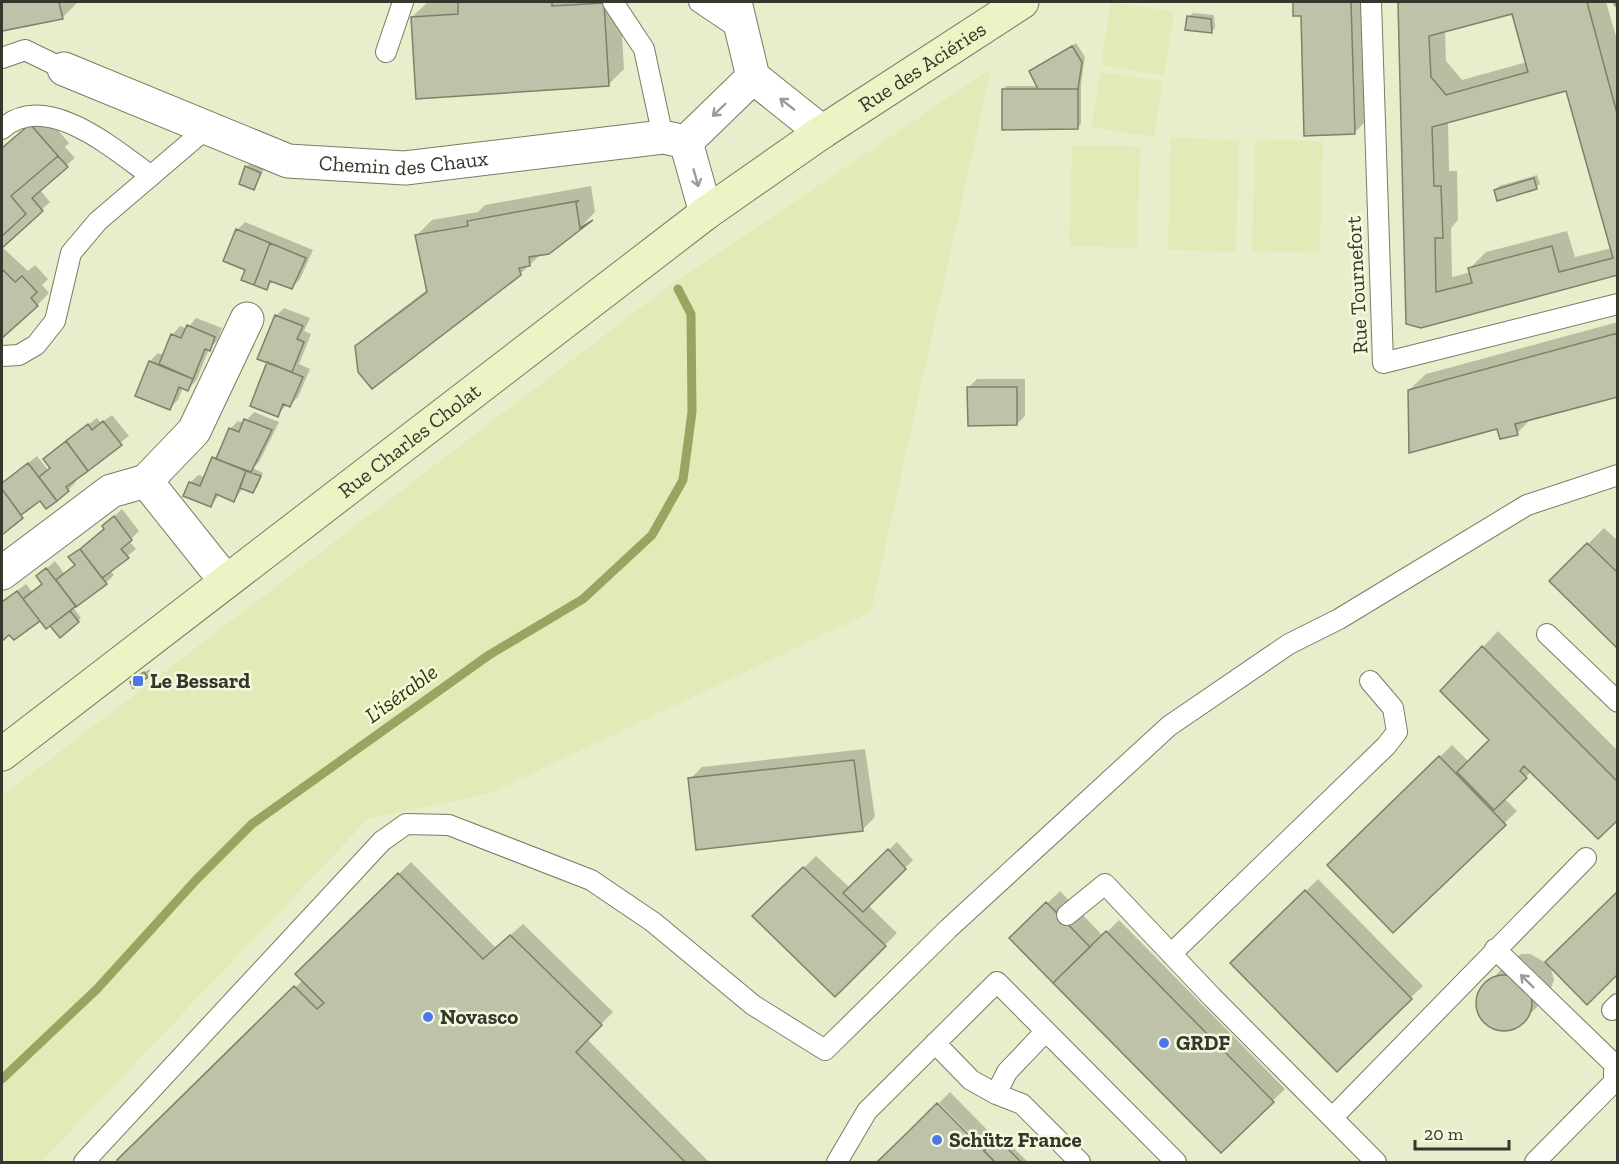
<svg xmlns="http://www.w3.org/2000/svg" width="1619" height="1164" font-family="'Zilla Slab',serif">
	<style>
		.built { fill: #e7eecb }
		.green { fill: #e2ebb7 }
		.shadow { fill: #0003; fill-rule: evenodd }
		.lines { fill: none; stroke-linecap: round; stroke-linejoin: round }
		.stream { stroke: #99a460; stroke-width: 9 }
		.building { fill: #bdc2a8; stroke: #7c8168; stroke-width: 1.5; fill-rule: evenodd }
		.lane-casing { stroke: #787d65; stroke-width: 22 }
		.street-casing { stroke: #787d65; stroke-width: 35 }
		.secondary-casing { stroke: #787d65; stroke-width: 35 }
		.path { stroke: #9a9e8a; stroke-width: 4; stroke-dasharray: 4.5 4.5; stroke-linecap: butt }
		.lane { stroke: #fff; stroke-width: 20 }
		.street { stroke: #fff; stroke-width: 33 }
		.secondary { stroke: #edf3c5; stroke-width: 33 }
		.oneway { stroke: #9a9b96 }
		.poi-dot { fill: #4c76e9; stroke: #f3f9dd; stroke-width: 2 }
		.labels { text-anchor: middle; stroke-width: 5; stroke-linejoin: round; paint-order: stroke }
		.street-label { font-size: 21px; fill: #35372c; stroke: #f3f9dd }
		.poi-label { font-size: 21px; font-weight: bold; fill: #35372c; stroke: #f3f9dd; text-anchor: start }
		.water-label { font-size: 22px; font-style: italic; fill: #303500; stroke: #f3f9dd }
	</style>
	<rect width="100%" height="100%" fill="#f3f9dd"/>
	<path class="built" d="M2 2H1617V1162H2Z"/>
	<path class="green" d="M1111 2 1174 12 1164 75 1101 65Z
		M991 69 871 612 491 793 368 819 41 1162H2V796L665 289Z
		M1100 72 1163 81 1154 137 1091 127Z
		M1171 138 1239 140 1236 252 1168 250Z
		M1255 139 1323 141 1320 253 1252 251Z
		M1072 145 1140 147 1137 248 1069 246Z"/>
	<path class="shadow" d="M2 2H78L62 18 2 30Z
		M428 2H620L624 69 608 85 412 17Z
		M1294 2H1363L1366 121 1354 133 1303 14H1295Z
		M1402 2H1606L1618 43V274L1421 327ZM1513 12 1527 62 1462 80 1446 61 1445 30ZM1567 89 1612 248 1575 257 1567 231 1486 252 1470 268 1471 272 1452 277 1451 228 1458 220 1457 171H1449L1448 122Z
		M1193 13 1214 15 1215 28 1211 32 1189 17Z
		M1076 43 1085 57 1081 84V124L1077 128 1003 89 1007 86H1039L1031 71Z
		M43 113 69 143 65 147 75 158 39 189 50 202 2 246V148Z
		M250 163 264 169 254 188 247 167Z
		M1537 175 1540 184 1536 187 1495 190 1499 186Z
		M591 186 595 212 579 229 541 254 520 274 356 347 373 331 428 289 416 236 432 220 478 212 485 205Z
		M245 222 313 250 300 279 292 287 274 280 266 288 247 269 237 230Z
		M2 247 28 271 35 265 48 279 42 285 49 293 19 324 2 336Z
		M284 308 310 318 304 331 311 334 299 364 310 369 298 397 290 405 287 404 277 416 276 316Z
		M196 318 222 328 217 341 209 349 196 381 188 389 183 387 178 400 170 408 150 361 158 353 164 355 172 335 180 326 187 329Z
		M1618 322V396L1532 418 1517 433 1409 390 1426 374Z
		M977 379H1025V416L1017 424 969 387Z
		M254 412 279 422 259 462 253 468 263 473 257 488 253 491 244 487 234 500 220 494 211 505 190 483 198 475 205 477 230 429 238 421 244 423Z
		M112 415 129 436 74 479 76 482 68 490 46 507 41 498 2 533V484L37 456 48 470 52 467 45 459 53 451 97 418 101 423Z
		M122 509 139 531 129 541 136 549 110 570 114 575 106 583 73 607 81 618 78 621 56 622 40 618 2 639V602L26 584 32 592 43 583 46 569 55 561 64 573 76 564 70 557 105 528 104 526Z
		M1604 528 1618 541V647L1551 581Z
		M1498 631 1618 751V818L1532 771 1504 798 1517 811 1393 931 1329 865 1452 745 1469 762 1491 740 1483 647Z
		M149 669 151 673 147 676 135 679Z
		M865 749 875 817 863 829 690 779 702 767Z
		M897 842 913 860 868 905 897 933 835 995 754 916 816 856 850 888Z
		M411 862 496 948 523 924 613 1012 587 1039 709 1162H120L119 1160 131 1148 303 980 297 974Z
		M1318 879 1423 986 1337 1070 1232 963Z
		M1060 891 1103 936 1119 920 1285 1089 1221 1151 1011 938Z
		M1522 954H1530L1550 965 1554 980 1548 996 1519 1025 1499 1029 1484 1020 1478 1010 1480 992 1510 960Z
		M950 1092 997 1140 1001 1136 1028 1162H879L937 1105 984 1153 986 1151 939 1103Z"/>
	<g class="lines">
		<path class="stream" d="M2 1079 97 989 196 880 252 824 489 655 583 599 652 535 683 480 692 412 691 314 678 289"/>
	</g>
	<path class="building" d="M2 2H59L63 19 2 31Z
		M458 2H552V6L604 3 609 86 416 99 411 17 458 14Z
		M1293 2H1351L1355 134 1304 136 1301 16H1293Z
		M1403 2H1587L1618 117V275L1421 328 1406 324 1398 3ZM1512 14 1528 72 1446 95 1431 77 1429 36ZM1566 91 1613 258 1559 272 1552 246 1468 268 1472 283 1436 292 1435 238H1443L1441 186H1434L1432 127Z
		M1187 16 1211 19 1212 33 1185 30Z
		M1072 46 1082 62 1078 89H1038L1029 71Z
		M1002 89H1078V129L1002 130Z
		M30 124 58 156 11 196 26 214 2 236V148Z
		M58 156 68 167 32 198 43 211 2 248V236L26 214 11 196Z
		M245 166 261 173 254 190 239 184Z
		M1534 178 1537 189 1497 201 1494 190Z
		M578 201 576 203 580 228 593 220 549 254 529 257 530 266 519 268 521 275 372 389 358 372 355 346 427 292 415 235 468 226 467 221Z
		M236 229 270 243 254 285 241 280 245 270 223 261Z
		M270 243 306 258 292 289 270 281 267 290 254 285Z
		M2 269 15 282 22 276 37 292 31 298 38 306 2 338Z
		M275 315 303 326 297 339 304 342 292 372 257 359Z
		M187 325 215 337 210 351 205 349 193 379 159 364 171 334 181 338Z
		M1618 333V397L1515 424 1518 435 1500 439 1497 429 1409 453 1408 390Z
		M149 361 193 379 188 391 179 387 170 410 135 396Z
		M267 362 303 377 290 407 283 404 278 417 250 406Z
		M967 387H1017V425L968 426Z
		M244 419 272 430 251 472 216 459 229 428 239 432Z
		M103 421 122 445 88 471 66 441 88 424 92 430Z
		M66 441 88 471 66 487 69 491 57 501 39 477 50 468 43 459Z
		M212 457 246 471 234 502 216 494 211 507 183 496 189 482 200 486Z
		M28 463 57 501 46 509 40 501 21 515 2 489V483Z
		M246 471 261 476 253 493 240 488Z
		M2 489 23 518 2 535Z
		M114 516 132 540 121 549 129 558 102 578 80 549 104 529 102 526Z
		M1587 543 1618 573V649L1549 581Z
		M80 549 107 584 76 607 56 580 75 565 68 557Z
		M46 568 76 606 46 629 23 599 42 584 36 576Z
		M17 591 40 621 14 640 9 635 2 641V602Z
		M70 611 79 622 60 638 50 626Z
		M1482 646 1618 782V820L1598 839 1524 766 1520 771 1527 778 1494 810 1457 772 1489 740 1440 691Z
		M144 672 148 677 133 688 130 682Z
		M1439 756 1506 825 1393 933 1327 865Z
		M854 760 863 831 696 850 688 778Z
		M888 849 906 869 863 912 843 893Z
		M803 867 886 946 835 997 752 916Z
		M398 873 483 959 510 935 602 1025 576 1052 685 1162H118L117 1160 294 986 317 1009 324 1003 295 974Z
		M1305 890 1412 999 1337 1072 1230 963Z
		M1618 891V974L1587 1005 1545 962Z
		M1046 902 1090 947 1053 983 1009 938Z
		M1106 931 1274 1102 1221 1153 1053 983Z
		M1476 1003a28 28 0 1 1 56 0a28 28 0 1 1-56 0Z
		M937 1103 995 1162H877L910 1130Z
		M997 1138 1021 1162H995L984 1151Z"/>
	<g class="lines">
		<g class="lane-casing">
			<path id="lane" d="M613 2 644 49 663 137
				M699 2 742 31
				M1371 2 1383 363 1618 304
				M386 52 403 2
				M2 58 25 50 64 69
				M2 129C45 89 114 149 151 176
				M2 356 19 355 36 345 55 321 71 253 98 221 207 128
				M1547 634 1618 702
				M1067 915 1105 884 1212 997 1376 1162
				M1495 949 1614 1064V1082L1535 1162
				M1171 954 1386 746 1397 732 1393 708 1370 681
				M1612 1010 1618 1004
				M1045 1032 1007 1072 996 1094 1022 1104 1080 1162
				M935 1043 971 1080 996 1094
				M1332 1118 1586 858
				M84 1162 382 841 406 824 449 825 591 880 653 922 753 1005 825 1050 948 929 1169 726 1289 644 1339 619 1527 505 1618 475
				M837 1162 867 1111 997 982 1176 1162"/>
		</g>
		<g class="street-casing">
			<g id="street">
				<path d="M735 2 753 77 822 132"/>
				<path id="s1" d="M64 69 288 161 405 168 663 137 686 142"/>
				<path d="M686 142 753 77"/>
				<path d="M686 142 706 213"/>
				<path d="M146 481 194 431 247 319"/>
				<path d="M2 573 111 491 146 481 225 580"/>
			</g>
		</g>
		<g class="secondary-casing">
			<g id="secondary">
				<path id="s2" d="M2 754 706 213 822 132 1022 2"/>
			</g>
		</g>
		<path class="path" d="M1615 2 1618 12"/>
		<use href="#lane" class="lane"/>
		<use href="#street" class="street"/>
		<use href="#secondary" class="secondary"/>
	</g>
	<defs><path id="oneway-shaft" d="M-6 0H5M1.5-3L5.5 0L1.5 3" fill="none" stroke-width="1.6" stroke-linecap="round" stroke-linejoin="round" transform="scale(1.5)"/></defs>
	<g class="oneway">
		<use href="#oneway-shaft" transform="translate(787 104) rotate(-142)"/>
		<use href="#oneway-shaft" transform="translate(719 110) rotate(136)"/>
		<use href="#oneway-shaft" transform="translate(696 178) rotate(74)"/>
		<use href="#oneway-shaft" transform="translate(1527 981) rotate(-135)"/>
	</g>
	<g class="poi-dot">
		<rect x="132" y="675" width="12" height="12" rx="3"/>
		<circle cx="428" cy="1017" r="6"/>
		<circle cx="1164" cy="1043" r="6"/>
		<circle cx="937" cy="1140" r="6"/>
	</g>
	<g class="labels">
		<g class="street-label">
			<text dy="7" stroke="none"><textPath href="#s2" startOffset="1149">Rue des Aciéries</textPath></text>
			<text dy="7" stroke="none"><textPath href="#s1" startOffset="358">Chemin des Chaux</textPath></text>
			<text transform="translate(1357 285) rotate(-93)" y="7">Rue Tournefort</text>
			<text dy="7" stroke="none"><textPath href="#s2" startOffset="514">Rue Charles Cholat</textPath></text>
		</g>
		<g class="poi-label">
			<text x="150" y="688">Le Bessard</text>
			<text x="440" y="1024">Novasco</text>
			<text x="1176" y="1050">GRDF</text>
			<text x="949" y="1147">Schütz France</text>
		</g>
		<g class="water-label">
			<text transform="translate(401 693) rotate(-36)" y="8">L'isérable</text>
		</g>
	</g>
	<rect width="1619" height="1164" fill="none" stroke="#35372c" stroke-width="6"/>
	<path d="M1415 1140v9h94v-9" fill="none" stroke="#35372c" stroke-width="3"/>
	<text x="1424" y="1140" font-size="18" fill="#35372c" stroke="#f3f9dd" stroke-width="4.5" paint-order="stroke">20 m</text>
</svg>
